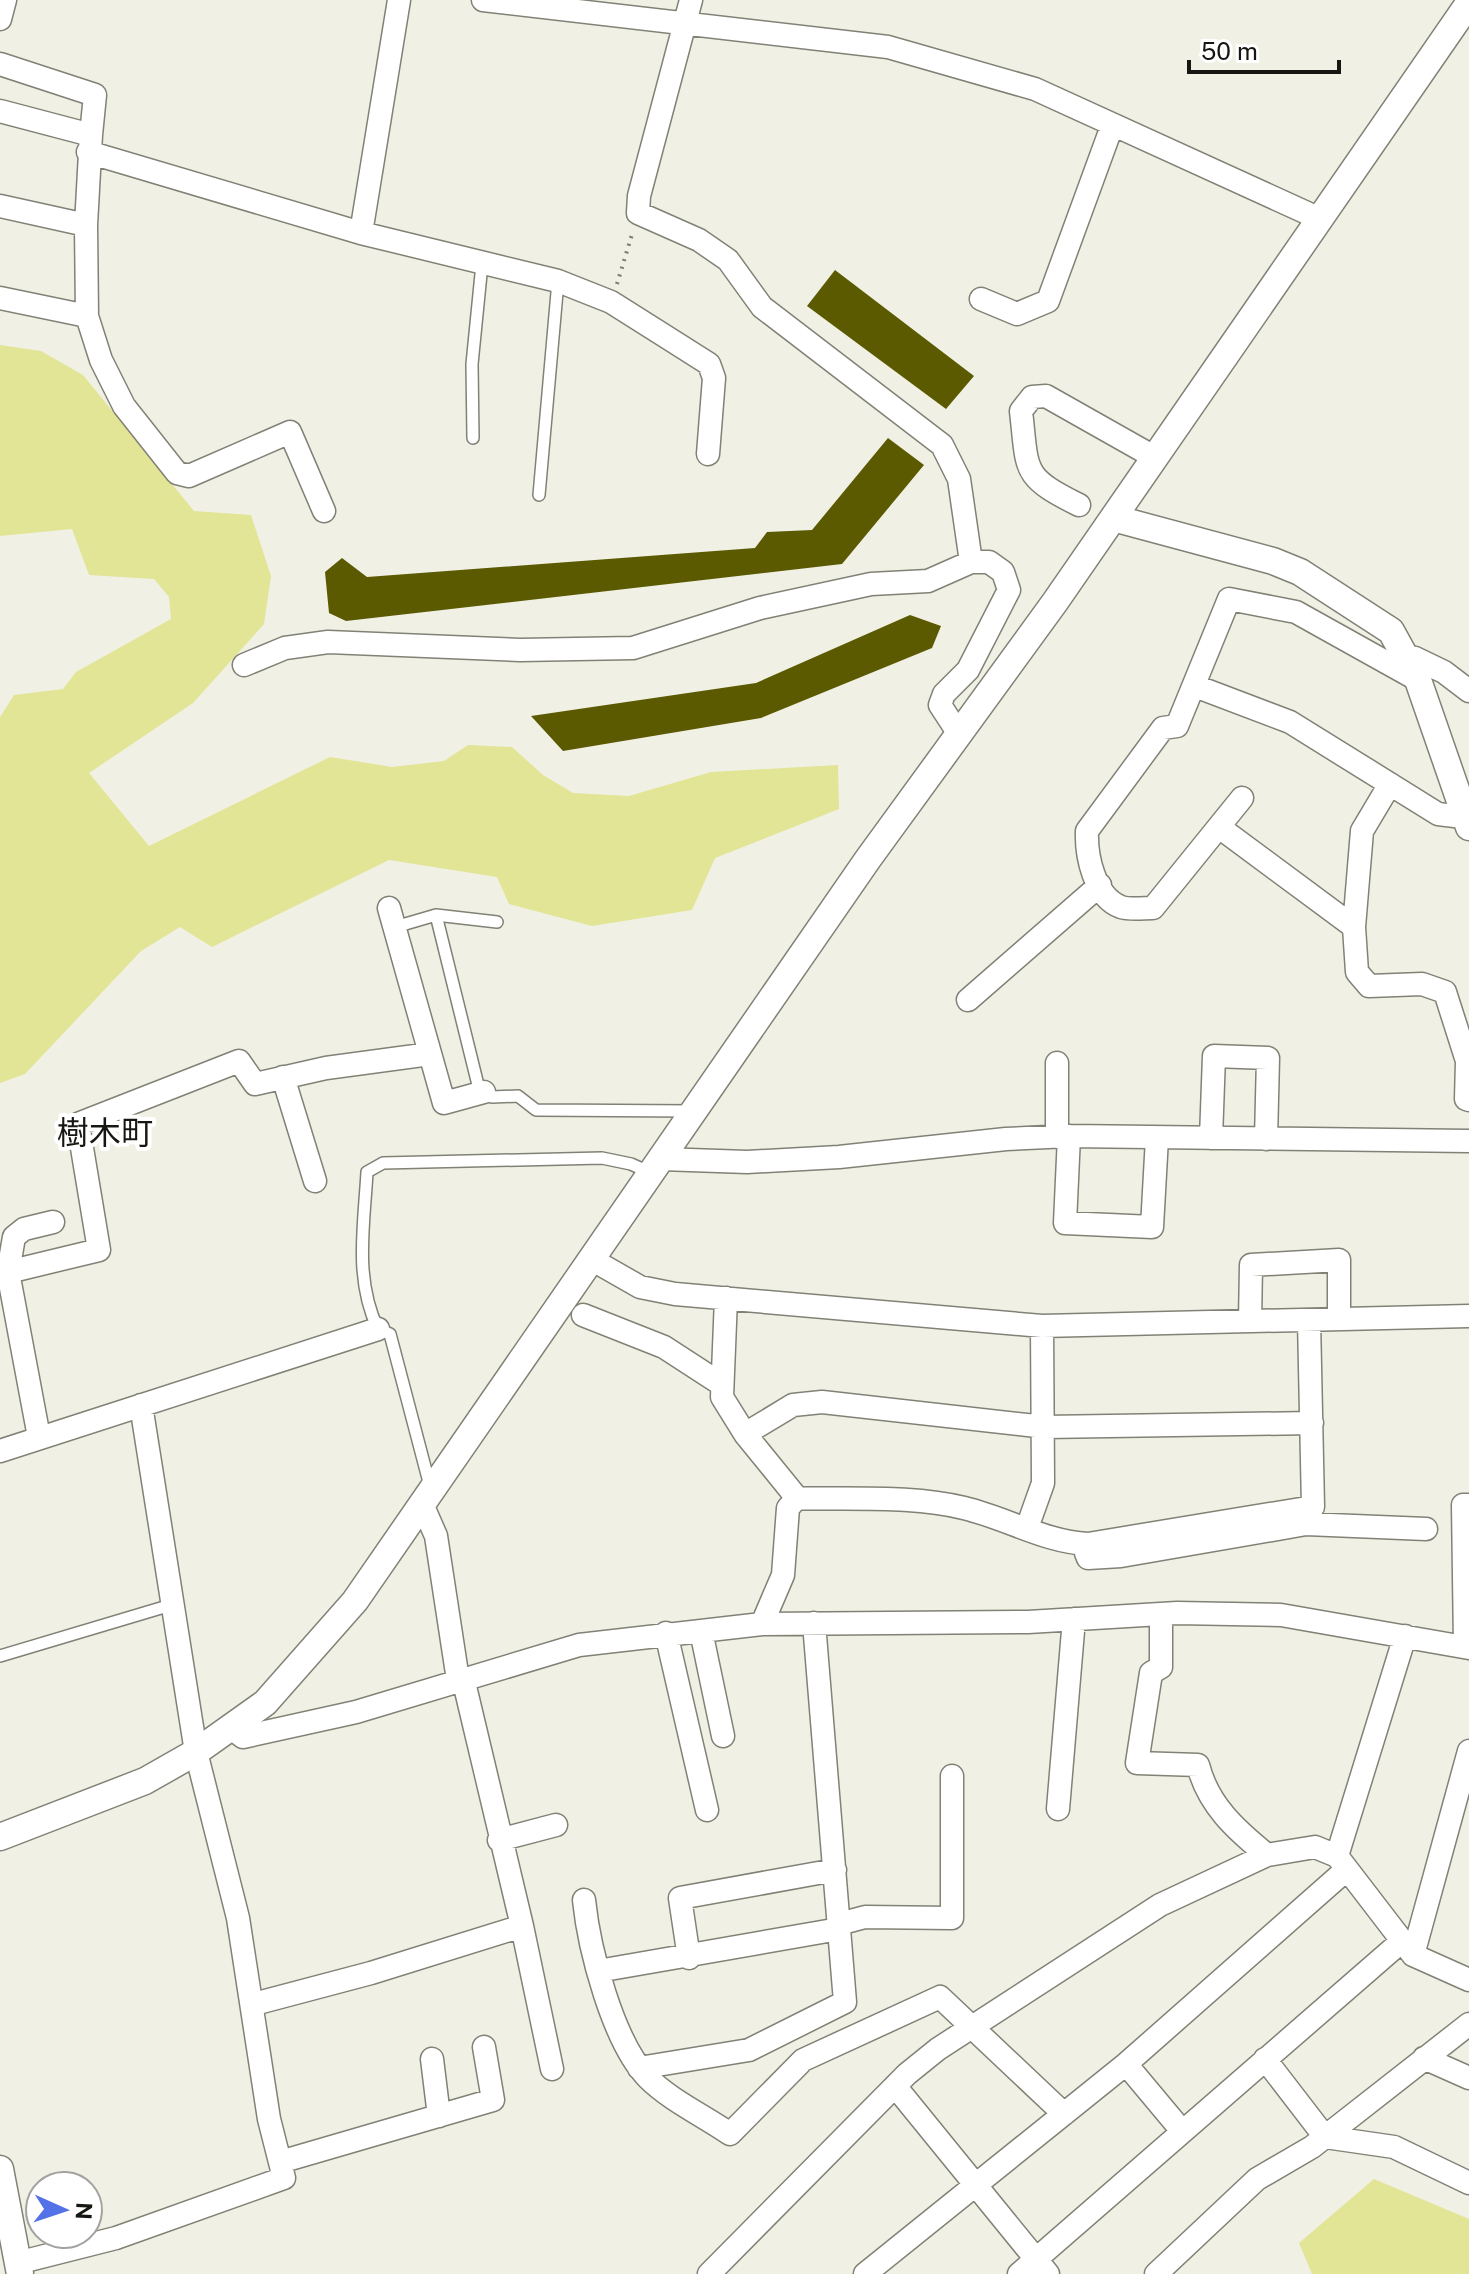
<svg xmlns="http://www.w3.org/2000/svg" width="1469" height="2274" font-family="'Public Sans','Noto Sans JP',sans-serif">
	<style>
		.green { fill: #e2e496 }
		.building { fill: #5b5a01 }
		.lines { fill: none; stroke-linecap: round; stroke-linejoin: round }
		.service-casing { stroke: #818176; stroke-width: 14 }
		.minor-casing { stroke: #818176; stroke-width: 25 }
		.tertiary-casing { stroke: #818176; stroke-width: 29 }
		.path { stroke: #7c7d75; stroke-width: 4; stroke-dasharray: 2 6; stroke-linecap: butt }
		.service { stroke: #fff; stroke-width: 11 }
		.minor { stroke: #fff; stroke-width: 22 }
		.tertiary { stroke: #fff; stroke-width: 26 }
		.labels { text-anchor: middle; stroke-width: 8; stroke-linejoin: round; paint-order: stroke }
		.quarter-label { font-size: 32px; fill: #161612; stroke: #fff }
	</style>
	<rect width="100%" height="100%" fill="#f0f1e4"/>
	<path class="green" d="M0 345 41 351 83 375 194 511 251 515 271 576 264 624 193 703 89 773 149 846 330 757 392 767 444 761 468 745 512 747 543 775 573 793 629 796 711 772 838 765 839 809 715 858 692 910 592 926 509 904 497 877 389 860 212 947 180 927 141 951 25 1074 0 1083V717L14 695 63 689 76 672 171 619 169 597 154 579 89 575 72 529 0 536Z
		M1374 2179 1469 2219V2274H1312L1299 2243Z"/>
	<path class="building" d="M835 270 974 376 946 409 807 306Z
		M888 438 924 465 842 564 346 621 329 613 325 572 342 558 367 577 755 548 767 532 812 530Z
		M910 615 941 626 932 648 761 718 563 751 531 716 756 683Z"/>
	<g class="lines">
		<g class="service-casing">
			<path id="service" d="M473 438 472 364 482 264
				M539 495 558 281
				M436 915 479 1089 492 1097 518 1096 536 1110 693 1111
				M395 927 436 915 497 922
				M430 1486 390 1334 378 1329C354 1279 364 1226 367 1172L383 1163 602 1158 631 1164 651 1173
				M0 1656 171 1605"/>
		</g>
		<g class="minor-casing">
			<path id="minor" d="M399 0 361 233 558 281 611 302 668 338 709 364 714 378 708 454
				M483 0 888 47 1035 89 1318 218
				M691 0 639 196 638 213 699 240 728 260 762 307 942 445 959 479 971 562
				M0 19 5 0
				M0 64 95 95 91 135
				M0 111 91 135 86 225 87 316 101 360 124 406 177 473 189 476 290 432 324 511
				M88 152 361 233
				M0 206 86 225
				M0 298 87 316
				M981 299 1017 314 1048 301 1112 126
				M1079 505C1021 476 1028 472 1021 411L1032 397 1046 396 1154 457
				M1410 663 1415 658 1444 672 1469 691
				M244 665 285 648 328 642 520 650 633 648 760 608 871 584 928 581 971 562H989L1003 572 1009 590 968 670 944 694 940 705 959 734
				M1195 686 1290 722 1438 814 1463 817
				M1390 784 1362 831 1354 927 1357 972 1369 986 1422 984 1445 992 1467 1061 1466 1099 1469 1100
				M1242 798 1153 908C1144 908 1130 910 1121 907 1094 897 1086 855 1087 831L1163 728 1177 726 1229 599 1296 612 1418 680
				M1219 827 1354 927
				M389 908 444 1103 484 1092
				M968 1000 1100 885
				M283 1077 315 1181
				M1069 1136 1065 1223 1152 1227 1157 1138
				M1057 1137V1063
				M1211 1138 1214 1056 1268 1058 1266 1139
				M661 1159 747 1162 839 1157 1006 1139 1069 1136 1469 1141
				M591 1259 640 1287 675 1294 1042 1326 1469 1316
				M8 1272 99 1250 78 1124 239 1061 255 1084 326 1068 430 1054
				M726 1298 722 1397 745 1434 797 1498C851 1500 911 1495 964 1508 1006 1518 1045 1542 1088 1544L1313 1507 1309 1320
				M583 1315 664 1347 721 1384
				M1250 1321 1251 1265 1339 1260V1319
				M745 1434 793 1405 822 1402 1045 1427 1312 1423
				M39 1437 8 1272 14 1237 24 1229 53 1222
				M0 1451 378 1329
				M422 1504 436 1536 458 1680
				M1027 1528 1043 1483 1042 1326
				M1086 1553 1088 1558 1121 1556 1306 1524 1426 1529
				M1161 1614V1667L1151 1673 1137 1763 1198 1765C1208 1805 1236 1830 1267 1855
				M762 1624 1028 1622 1177 1613 1281 1615 1469 1648
				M701 1631 723 1736
				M666 1633 707 1810
				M1405 1636 1337 1856 1413 1955 1469 1980
				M1465 1647 1463 1505H1469
				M463 1678 522 1926 552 2069
				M230 1727 243 1737 356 1712 579 1645 762 1624 783 1575 788 1508 797 1498
				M1058 1809 1074 1619
				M499 1840 556 1825
				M584 1900C589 1949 613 2042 648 2078 670 2100 704 2116 730 2134L803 2060 940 1997 1064 2114
				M839 1924 865 1917 952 1918V1776
				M1413 1955 1469 1751
				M689 1958 680 1898 835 1870
				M598 1971 839 1929
				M254 2004 371 1973 522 1926
				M1424 2058 1469 2078
				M432 2059 439 2116
				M1265 2059 1325 2137 1394 2147 1469 2183
				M1126 2064 1182 2131
				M639 2068 749 2050 845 2002 814 1623
				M895 2086 1048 2274
				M280 2162 493 2100 484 2047
				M17 2263 116 2238 284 2178 269 2119 238 1918 196 1752 141 1405
				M709 2274 907 2074 938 2049 1160 1905 1267 1855 1315 1847 1337 1856
				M865 2274 1126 2064 1346 1870
				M1019 2274 1402 1941
				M1156 2274 1257 2179 1312 2147 1469 2024"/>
		</g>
		<g class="tertiary-casing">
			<path id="tertiary" d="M1113 518 1273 561 1300 572 1391 631 1418 680 1469 827
				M0 1837 145 1781 196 1752 265 1703 355 1601 868 859 1055 602 1469 3
				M0 2169 20 2274"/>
		</g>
		<path class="path" d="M617 284 633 231"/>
		<use href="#service" class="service"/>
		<use href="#minor" class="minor"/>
		<use href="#tertiary" class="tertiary"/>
	</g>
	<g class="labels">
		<g class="quarter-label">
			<text x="105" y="1144">樹木町</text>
		</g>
	</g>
	<g transform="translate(64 2210) rotate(93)"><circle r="38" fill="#ffffff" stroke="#a2a2a0" stroke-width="2"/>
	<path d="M0-6L14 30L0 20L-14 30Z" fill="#5472e7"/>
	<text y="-12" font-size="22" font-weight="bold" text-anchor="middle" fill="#161612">N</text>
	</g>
	<path d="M1189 60v12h150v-12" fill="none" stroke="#161612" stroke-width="4"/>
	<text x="1201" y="60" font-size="24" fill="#161612" stroke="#ffffff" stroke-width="6" paint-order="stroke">50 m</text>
</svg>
